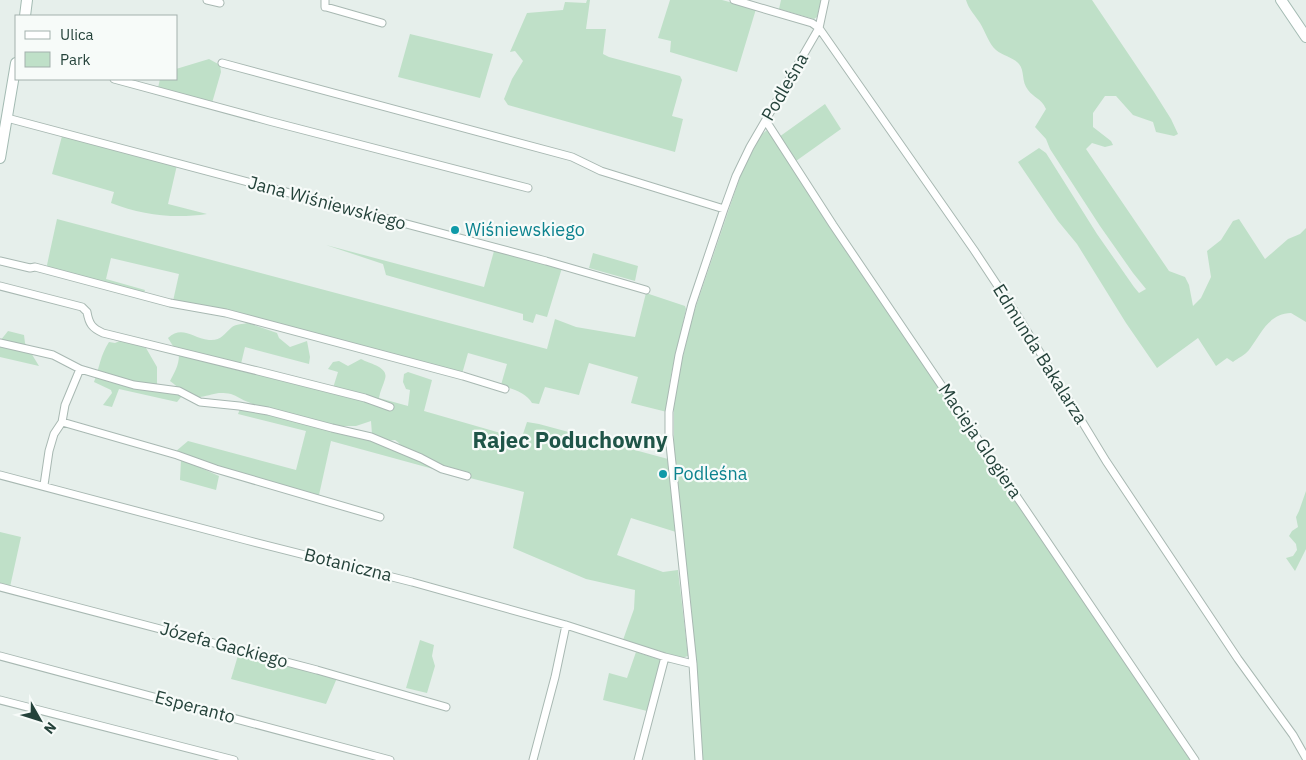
<svg xmlns="http://www.w3.org/2000/svg" width="1306" height="760" font-family="'IBM Plex Sans',sans-serif">
	<style>
		.green { fill: #bfe0c8 }
		.lines { fill: none; stroke-linecap: round; stroke-linejoin: round }
		.street-casing { stroke: #a8b8b2; stroke-width: 9 }
		.secondary-casing { stroke: #a4bbb3; stroke-width: 12 }
		.street { stroke: #fff; stroke-width: 7 }
		.secondary { stroke: #fff; stroke-width: 10 }
		.culture-dot { fill: #0f9aa8; stroke: #f7fbf9; stroke-width: 2 }
		.labels { text-anchor: middle; stroke-width: 4.5; stroke-linejoin: round; paint-order: stroke }
		.street-label { font-size: 18px; fill: #24423a; stroke: #f7fbf9 }
		.culture-label { font-size: 18px; fill: #0d838f; stroke: #f7fbf9; text-anchor: start }
		.district-label { font-size: 22px; font-weight: bold; fill: #1f5548; stroke: #f7fbf9 }
	</style>
	<rect width="100%" height="100%" fill="#e6efeb"/>
	<path class="green" d="M587 0H590L586 29H606L603 54 609 57 680 76 682 80 672 116 683 119 675 152 508 105 504 99 512 79 523 61 515 51 510 52 527 13 563 10 565 2 586 3Z
		M670 0H722L756 9 737 72 670 52 671 41 658 38Z
		M781 0H821L817 17 814 19 779 9Z
		M966 0H1092L1154 92 1171 119 1178 134 1174 136 1156 132 1153 122 1133 115 1116 96H1105L1093 113V127L1111 141 1113 145 1105 147 1092 143 1086 149 1169 271 1185 277 1189 285 1193 306 1201 298 1211 277 1207 251 1221 240 1233 221 1239 219 1265 259 1288 239 1300 234 1306 228V322L1291 313C1268 314 1261 334 1249 350 1245 355 1238 358 1233 362L1227 358 1216 366 1198 338 1157 368 1126 323 1077 244 1058 221 1018 162 1039 148 1046 153 1097 234 1134 287 1139 293 1146 289 1133 273 1100 226 1050 149 1046 139 1035 127 1046 109C1041 98 1034 98 1028 90 1021 81 1025 71 1019 64 1013 57 1003 56 996 50 989 44 985 31 980 23 975 15 969 10 966 0Z
		M410 34 493 54 480 98 398 77Z
		M209 59 220 65 221 72 212 103 158 88 160 79H176V69Z
		M825 104 841 129 796 161 779 137Z
		M767 130 770 132 1192 760H702L691 605 674 461V395L692 318 727 215 741 174 761 135Z
		M62 136 177 165 168 204 207 214C174 219 142 215 111 203L114 192 52 174Z
		M57 219 547 349 555 319 576 327 635 337 646 293 685 306 686 309C679 343 668 376 667 412L631 403 638 377 589 363 579 395 545 387 539 404 532 403C526 392 512 389 501 385L507 364 468 353 462 374 173 301 179 274 111 258 106 279 145 290 144 293 49 269 47 265Z
		M326 245 484 287 494 251 562 268 547 317 536 314 533 323 523 320V314L386 275 383 264Z
		M593 253 638 266 635 281 589 268Z
		M248 323 277 333 279 338 290 347 307 341 310 357 309 364 245 347 240 368 333 388 338 372 328 369 333 362 339 361 348 366 361 359C370 364 389 367 385 379 383 386 380 391 379 398L408 406 410 390 406 389 403 382 404 374 408 372 432 380 424 411 518 438 523 434 527 422 539 424 668 459 676 532 631 518 617 555 663 572 678 570 688 656 682 658 623 640 634 609 635 590 586 579 513 548 524 492 470 478 467 472C447 466 425 462 407 450 402 448 400 443 395 440L385 441 372 434 371 421 356 426H336L426 462 437 470 331 441 319 495 229 471 175 452 188 441 296 470 306 431 238 414 240 409 292 419C277 411 264 409 248 402 242 400 237 396 231 394 216 391 213 395 200 397 189 398 178 387 170 381 176 370 181 361 178 349L173 346 168 338C182 325 192 338 209 340 221 341 224 334 232 327 236 324 243 324 248 323Z
		M8 331 24 335 25 343 39 366 0 357V341Z
		M122 340 146 348 157 367V390L173 393 182 396 177 402 119 389 112 407 103 405 112 393 111 390 94 382C100 366 100 356 109 342L115 343Z
		M181 459 219 476 216 490 180 480Z
		M1306 491V549L1295 571 1286 558 1293 556 1297 550 1296 544 1289 536 1292 531 1298 527 1296 517 1299 511Z
		M0 532 21 537 10 587 0 584Z
		M420 640 434 645 432 656 435 666 427 693 406 688Z
		M239 652 337 678 326 704 231 679Z
		M636 652 661 660 647 711 603 700 609 673 627 678Z"/>
	<g class="lines">
		<g class="street-casing">
			<path id="street" d="M207 0 220 3
				M325 0V7H326L382 23
				M734 0 812 23 819 28 974 250 1019 318 1106 461 1238 659 1293 735 1306 758
				M222 63 572 157 601 171 724 209
				M114 79 269 121 528 188
				M7 118 546 261 646 290
				M766 121 833 225 1195 760
				M0 261 30 268 35 267 170 303 226 313 463 376 505 389
				M0 286 82 307 87 312C89 324 92 328 103 333L258 371 365 398 390 407
				M0 343 53 355 80 369 134 385 179 391 200 402 239 406 268 411 332 428 371 437 421 458 442 469 467 476
				M62 422 177 455 216 469 380 517
				M0 475 246 540 412 582 566 625 665 657 693 664
				M44 485 49 451 54 434 62 422 65 405 80 369
				M0 587 317 670 446 707
				M0 656 390 760
				M0 700 234 760
				M533 760 555 677 566 625
				M638 760 665 657
				M699 760 693 664 669 435V412L679 355 692 304 724 209 736 176 750 147 819 28 825 0"/>
		</g>
		<g class="secondary-casing">
			<path id="secondary" d="M1281 0 1306 37
				M25 16 27 0
				M0 158 16 63"/>
		</g>
		<use href="#street" class="street"/>
		<use href="#secondary" class="secondary"/>
	</g>
	<g class="culture-dot">
		<circle cx="455" cy="230" r="5"/>
		<circle cx="663" cy="474" r="5"/>
	</g>
	<g class="labels">
		<g class="street-label">
			<text transform="translate(785 87) rotate(-60)" y="6">Podleśna</text>
			<text transform="translate(327 203) rotate(15)" y="6">Jana Wiśniewskiego</text>
			<text transform="translate(1040 354) rotate(58)" y="6">Edmunda Bakalarza</text>
			<text transform="translate(980 441) rotate(56)" y="6">Macieja Glogiera</text>
			<text transform="translate(348 565) rotate(14)" y="6">Botaniczna</text>
			<text transform="translate(224 645) rotate(15)" y="6">Józefa Gackiego</text>
			<text transform="translate(195 707) rotate(15)" y="6">Esperanto</text>
		</g>
		<g class="culture-label">
			<text x="465" y="236">Wiśniewskiego</text>
			<text x="673" y="480">Podleśna</text>
		</g>
		<g class="district-label">
			<text x="570" y="448">Rajec Poduchowny</text>
		</g>
	</g>
	<rect x="15" y="15" width="162" height="65" fill="#f7fbf9" stroke="#a3b1ad"/>
	<rect x="25" y="31" width="25" height="8" fill="#ffffff" stroke="#a3b1ad"/>
	<text x="60" y="40" font-size="15" fill="#24423a">Ulica</text>
	<rect x="25" y="52" width="25" height="15" fill="#bfe0c8" stroke="#a3b1ad"/>
	<text x="60" y="65" font-size="15" fill="#24423a">Park</text>
	<g transform="translate(40 720) rotate(129)" stroke="#f7fbf9" stroke-width="4" paint-order="stroke">
	<path d="M0-4L9 19L0 12L-9 19Z" fill="#24423a"/>
	<text y="-8" font-size="14" font-weight="bold" text-anchor="middle" fill="#24423a">N</text>
	</g>
</svg>
